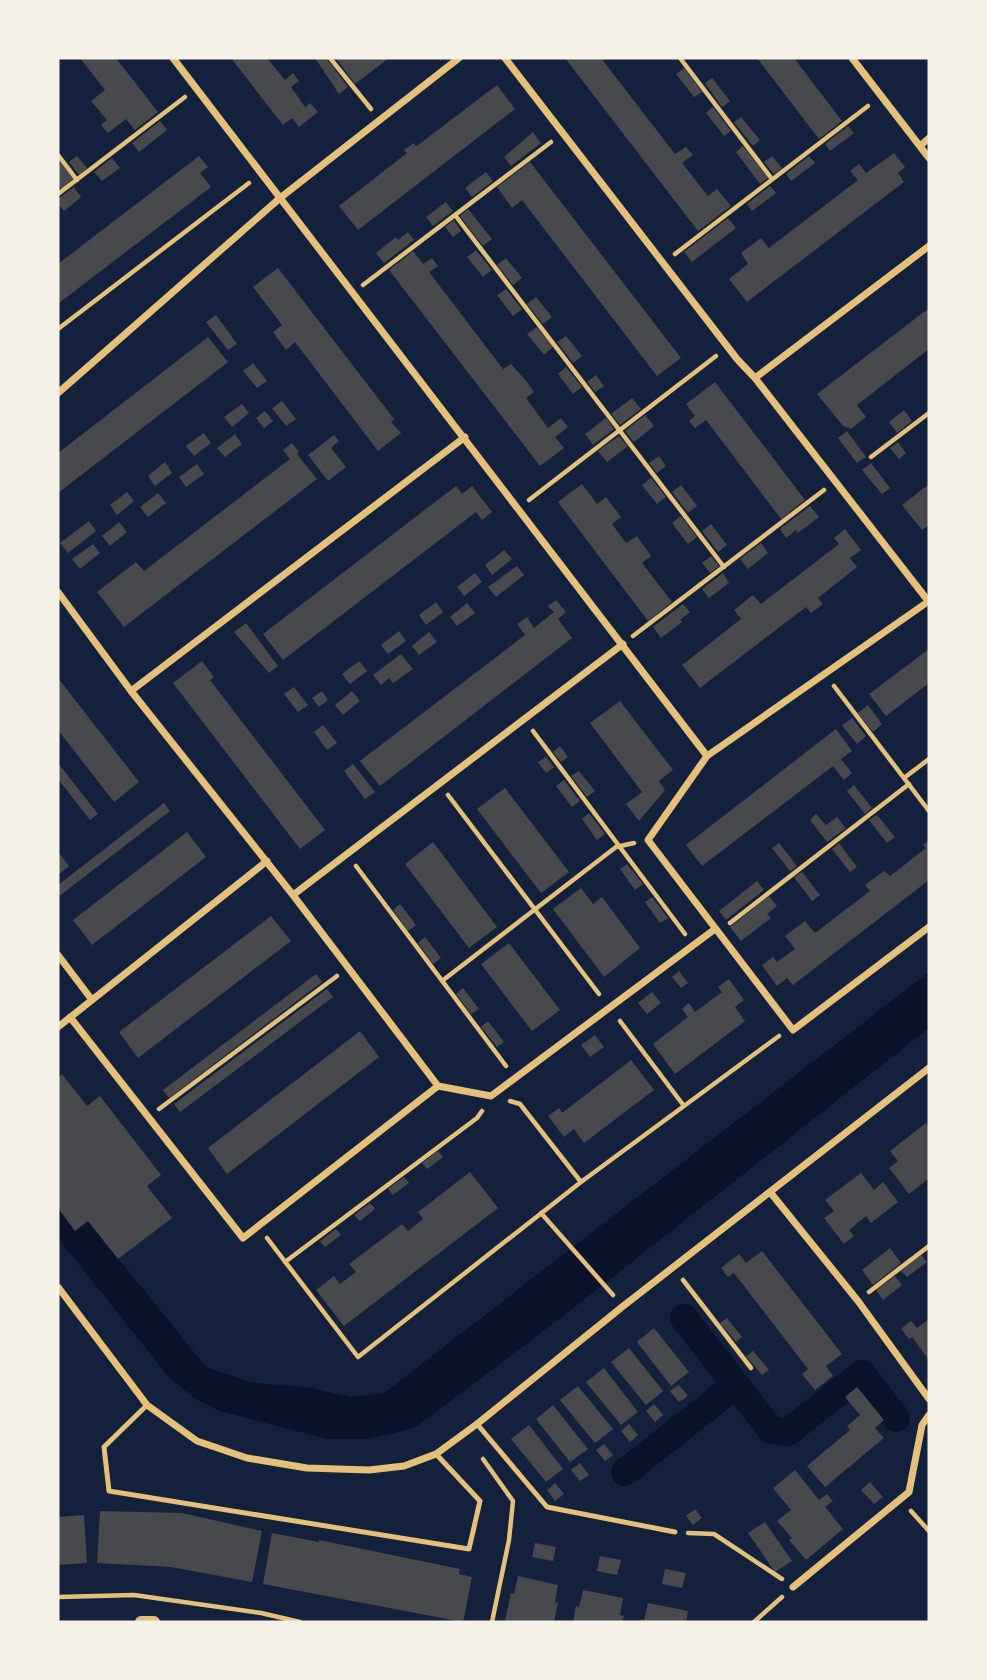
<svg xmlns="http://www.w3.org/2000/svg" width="987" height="1680" font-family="Commissioner,sans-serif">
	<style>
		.water { fill: #0b132b }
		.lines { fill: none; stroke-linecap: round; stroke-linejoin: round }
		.canal { stroke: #0b132b; stroke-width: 28 }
		.building { fill: #48494c }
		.path { stroke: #e5c07b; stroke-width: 4.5 }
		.service { stroke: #e5c07b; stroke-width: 5 }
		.minor { stroke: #e5c07b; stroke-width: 7 }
		.tertiary { stroke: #e5c07b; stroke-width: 12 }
	</style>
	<rect width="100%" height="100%" fill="#14213d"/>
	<path class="water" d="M929 972V1028L571 1310 416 1427 392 1434 365 1439H328L219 1411 194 1398 168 1376 58 1238V1209L75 1231 88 1221 206 1367 250 1382 312 1388 350 1397 384 1393Z"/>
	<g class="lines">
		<path class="canal" d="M684 1318 771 1430 788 1432 862 1374 896 1418
			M625 1472 736 1385"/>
	</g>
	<path class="building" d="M80 58H116L158 112 135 130 126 119 108 133 101 125 107 120 91 101 105 90Z
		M231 58H267L285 80 293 73 299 81 291 87 305 107 310 103 318 112 299 127 292 118 283 125Z
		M315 58H326L348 87 339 94Z
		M336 58H389L355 84Z
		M565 58H601L675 154 686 147 693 155 682 163 708 196 717 189 731 206 698 231Z
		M757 58H794L842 121 819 139Z
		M684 68 702 92 694 97 676 74Z
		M712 78 730 101 722 107 705 83Z
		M497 85 515 109 358 230 339 206 407 153 404 150 414 143 416 146 418 145Z
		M713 107 731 131 724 136 706 113Z
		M741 117 760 140 753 146 734 122Z
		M160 121 167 130 139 152 132 143Z
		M848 126 854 133 830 151 825 144Z
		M533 132 541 143 511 166 504 157Z
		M743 146 768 178 760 184 736 152Z
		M894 153 905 167 898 173 904 182 747 302 729 279 748 264 741 253 761 238 769 248 858 180 850 171 859 164 866 173Z
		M77 156 87 168 79 175 69 162Z
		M199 156 208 167 200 173 211 187 59 303 58 264Z
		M772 156 782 168 774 174 764 162Z
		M809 156 815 163 791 181 786 174Z
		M112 158 120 168 102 181 94 172Z
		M58 159 73 179 61 189 58 185Z
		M530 162 681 358 657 376 522 200 512 208 497 187Z
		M486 172 493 181 472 197 465 188Z
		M770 186 776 193 752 211 747 204Z
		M74 187 81 197 64 211 58 204V199Z
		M446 202 453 211 433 226 426 217Z
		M468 209 492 239 483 246 460 216Z
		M728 218 736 228 692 262 684 252Z
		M454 220 461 231 453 237 445 227Z
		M408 232 414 240 384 263 376 253 396 237 398 240Z
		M476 250 492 270 483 277 467 257Z
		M413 251 423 264 432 258 438 266 429 272 503 369 511 364 527 382 534 392 526 398 548 428 561 418 568 427 555 437 564 448 540 466 389 270Z
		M506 258 522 278 513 285 497 265Z
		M278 268 394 419 391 422 401 433 378 451 295 342 286 350 273 332 282 325 253 287Z
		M506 289 522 309 513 316 497 295Z
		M536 297 552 317 543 324 527 304Z
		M929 308V349L857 405 866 417 851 429 843 426 817 394Z
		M216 315 237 344 228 350 206 322Z
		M537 327 553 347 544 355 527 334Z
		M566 336 582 356 573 363 557 342Z
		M208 337 228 362 58 493V453Z
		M253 363 267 381 257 388 243 371Z
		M566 367 582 387 573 394 558 374Z
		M596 375 604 386 595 392 587 382Z
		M715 382 805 500 781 519 706 420 695 428 689 421 695 416 686 404Z
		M632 398 641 409 620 425 611 414Z
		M282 401 296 419 286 426 272 408Z
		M242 404 249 413 232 427 224 417Z
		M904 410 912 421 897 433 889 422Z
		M265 411 273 421 264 428 256 418Z
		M645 415 654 426 634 442 625 431Z
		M606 418 614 429 593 445 585 434Z
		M847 431 866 457 857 463 838 438Z
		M204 433 211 443 194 456 186 446Z
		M235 434 242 444 225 457 217 448Z
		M334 435 339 441 331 448 346 467 328 481 308 455Z
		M619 436 628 446 607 462 598 451Z
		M898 442 906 453 899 459 890 448Z
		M292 443 299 452 297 454 317 479 124 627 97 592 136 562 144 571 290 459 283 450Z
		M659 456 666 466 657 473 649 463Z
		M165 462 172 473 155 486 148 476Z
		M871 463 890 488 882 494 862 470Z
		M197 464 204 474 186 487 179 477Z
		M651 478 666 497 657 504 642 485Z
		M582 484 597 504 606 497 621 517 612 524 626 543 637 536 651 556 642 563 672 602 648 621 558 502Z
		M929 484V525L922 530 902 505Z
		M681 485 697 506 688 513 672 492Z
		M456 486 462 494 472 486 492 512 482 520 476 512 283 660 263 634Z
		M127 492 134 501 117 515 110 505Z
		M158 493 166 503 148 517 140 507Z
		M810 506 819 517 798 533 796 530 786 538 780 529Z
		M681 516 697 537 688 544 672 523Z
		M89 521 96 531 68 553 60 543Z
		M119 522 127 532 110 546 102 536Z
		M711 524 727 545 718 552 702 531Z
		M845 529 861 550 850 558 857 567 818 598 823 604 811 613 806 607 700 688 682 665 741 619 734 610 753 595 761 604 839 544 834 538Z
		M761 543 768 553 748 569 740 559Z
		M93 544 100 553 80 569 72 559Z
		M504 550 512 559 492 575 485 565Z
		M711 556 719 566 710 573 702 563Z
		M517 566 524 575 496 597 488 587Z
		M475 573 482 582 464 596 457 587Z
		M723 573 729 583 709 598 702 589Z
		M556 600 566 612 558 619 572 638 380 786 360 761 525 635 517 624 527 617 534 628 554 612 548 606Z
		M436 602 443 612 426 625 419 615Z
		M467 603 475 613 457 626 450 617Z
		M683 604 690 612 680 620 682 622 661 638 653 627Z
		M246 623 278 666 269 673 234 632Z
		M399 631 406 641 388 654 381 645Z
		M429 632 437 642 419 655 412 646Z
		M929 649V683L886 716 869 694Z
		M401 654 413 669 393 683 389 678 381 685 373 675Z
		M202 661 214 677 210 680 325 830 300 849 173 683Z
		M359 661 367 671 350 684 342 674Z
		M58 678 139 782 114 802 58 730Z
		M294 687 308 705 298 712 284 694Z
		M322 691 328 700 319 707 312 698Z
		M352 691 360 701 343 715 335 705Z
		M620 701 673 770 659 781 665 790 639 821 626 804 642 792 590 723Z
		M868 705 882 724 873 732 858 713Z
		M852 718 866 736 857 744 842 725Z
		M323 725 337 743 327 750 314 732Z
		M836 729 852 751 841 759 852 773 844 780 833 766 702 866 686 845Z
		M560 746 568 757 561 762 553 752Z
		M546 757 554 767 546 773 538 762Z
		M58 763 98 814 90 820 58 779Z
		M353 764 375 792 365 799 344 771Z
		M579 771 595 791 587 797 571 776Z
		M564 780 580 801 572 807 556 786Z
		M854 785 872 808 865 814 847 791Z
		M505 788 569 872 541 893 477 809Z
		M164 803 170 811 58 897V885Z
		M589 813 605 834 597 840 582 819Z
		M816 814 826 825 837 817 846 828 827 842 810 820Z
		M877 815 895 837 887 843 869 820Z
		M187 832 206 857 92 945 73 920Z
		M929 841V880L793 985 787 978 777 986 762 965 773 957 777 962 795 949 785 936 805 921 815 933 870 891 865 885 884 871 890 876 926 848 923 845Z
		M433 842 497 927 469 948 405 864Z
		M779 843 797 866 790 871 772 848Z
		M839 843 857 867 850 872 832 849Z
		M58 852 69 866 58 875Z
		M627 864 643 884 635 890 620 869Z
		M802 872 820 895 812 901 794 877Z
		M757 881 764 890 726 920 719 911Z
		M581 888 593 904 602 897 640 948 604 977 553 909Z
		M769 896 777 906 767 914 771 918 741 941 730 927Z
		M652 897 668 918 660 923 645 902Z
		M400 904 416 925 408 931 393 910Z
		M271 916 291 941 138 1058 119 1032Z
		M425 937 441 958 433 964 418 943Z
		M509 943 560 1010 532 1031 481 964Z
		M679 971 688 983 681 988 672 977Z
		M316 974 322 982 169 1098 163 1090Z
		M729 979 744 1000 735 1007 745 1021 675 1074 653 1044 688 1017 682 1009 689 1003 695 1012 722 992 718 987Z
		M463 988 479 1009 471 1014 456 994Z
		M327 989 333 997 180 1112 174 1104Z
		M652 992 661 1003 647 1014 638 1003Z
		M488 1021 504 1042 497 1047 481 1027Z
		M360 1031 379 1057 227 1174 208 1148Z
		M595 1035 604 1047 590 1057 581 1045Z
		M631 1060 654 1090 584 1143 574 1129 564 1137 548 1116 559 1108 562 1113Z
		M62 1074 87 1106 100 1096 161 1175 147 1186 172 1218 118 1259 88 1221 75 1231 58 1208V1077Z
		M926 1123 929 1128V1178L909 1194 889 1168 898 1161 890 1151Z
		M438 1151 443 1157 427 1169 422 1163Z
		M470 1172 498 1208 344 1326 316 1290 334 1276 340 1284 356 1272 349 1264 402 1224 408 1231 423 1219 418 1212Z
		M861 1173 874 1190 883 1182 898 1202 871 1223 866 1216 849 1230 854 1236 844 1244 824 1218 834 1211 825 1200Z
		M404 1177 409 1183 393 1195 388 1189Z
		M370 1203 375 1209 360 1221 354 1215Z
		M336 1229 341 1235 325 1247 320 1241Z
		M890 1248 901 1263 873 1285 862 1270Z
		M762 1251 842 1354 826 1366 833 1376 815 1390 802 1374 808 1369 734 1273 728 1277 721 1268 739 1254 746 1263Z
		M921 1255 927 1262 907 1277 901 1271Z
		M895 1276 902 1285 883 1300 876 1290Z
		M727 1318 742 1337 736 1342 720 1323Z
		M929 1319V1360L912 1337 909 1339 901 1329 911 1321 917 1328Z
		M654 1328 689 1372 671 1386 637 1342Z
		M629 1348 663 1391 646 1405 611 1362Z
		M753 1351 769 1370 762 1375 746 1356Z
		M604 1368 638 1412 621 1425 586 1382Z
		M679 1385 688 1396 679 1402 670 1391Z
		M578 1386 613 1429 595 1443 560 1400Z
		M857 1387 884 1420 875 1428 884 1438 825 1487 807 1466 850 1430 847 1426 860 1415 845 1397Z
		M654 1404 663 1415 655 1422 646 1411Z
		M553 1405 588 1449 570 1462 536 1419Z
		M629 1424 638 1435 630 1442 621 1431Z
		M529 1425 563 1469 546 1482 511 1439Z
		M604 1444 613 1455 605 1461 596 1450Z
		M580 1463 589 1475 580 1481 571 1470Z
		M795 1470 819 1500 827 1494 833 1501 825 1507 843 1529 806 1560 789 1540 792 1538 777 1521 791 1510 773 1488Z
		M870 1482 883 1497 874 1504 861 1490Z
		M555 1483 564 1494 555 1501 547 1490Z
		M695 1509 702 1518 693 1525 686 1516Z
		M100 1511 182 1513 262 1531 252 1582 171 1567 97 1563Z
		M84 1515 87 1563 58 1565V1517Z
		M765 1522 792 1561 775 1572 748 1533Z
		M272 1533 319 1542V1540L460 1569 459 1574 472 1577 463 1622 263 1584Z
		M535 1543 556 1547 553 1561 532 1557Z
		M600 1556 621 1560 617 1575 597 1571Z
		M665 1569 686 1573 682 1588 662 1584Z
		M518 1576 558 1585 555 1602 558 1603 554 1622 505 1621 511 1593 514 1594Z
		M583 1590 623 1598 620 1615 624 1616 622 1622H573L576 1606 579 1607Z
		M648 1603 688 1611 686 1622H640L641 1619 644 1620Z"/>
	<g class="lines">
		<path class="path" d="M330 58 371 109
			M680 58 772 179
			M58 155 77 180
			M58 194 185 97
			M455 215 724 567
			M675 254 868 106
			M363 285 551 142
			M58 329 249 183
			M871 457 929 413
			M529 500 716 356
			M633 636 824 490
			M834 686 929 811
			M533 731 685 934
			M904 778 929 759
			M448 795 599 994
			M356 866 506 1066
			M730 923 909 784
			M442 981 616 847 634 843
			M620 1021 684 1106
			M510 1101 520 1104 581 1182 779 1036
			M159 1109 337 976
			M541 1213 613 1295
			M267 1238 358 1357 581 1182
			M285 1262 477 1118 482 1111
			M683 1280 751 1368
			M869 1292 929 1246
			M483 1459 513 1501 509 1540 492 1622
			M911 1511 929 1531
			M688 1533 714 1534 782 1579
			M58 1597 134 1595 261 1613 300 1622
			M754 1622 782 1597"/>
		<path class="service" d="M147 1405 104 1447 109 1491 469 1549 480 1501 436 1454
			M477 1424 547 1507 675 1532"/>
		<path class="minor" d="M173 58 707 756
			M505 58 737 359 755 378 929 602
			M852 58 929 158
			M920 146 929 138
			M755 378 929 246
			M58 393 280 198 459 58
			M58 592 131 691 293 895 438 1086 491 1096 715 929
			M929 601 707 756 648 840 793 1030 929 927
			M131 691 465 437
			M293 895 623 644
			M58 955 92 1000
			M70 1017 243 1238 438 1086
			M58 1027 267 861
			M770 1192 858 1301 929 1399
			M58 1287 147 1405 197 1441 247 1458 307 1468 369 1470 404 1466 436 1454 477 1424 622 1307 929 1068
			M793 1587 909 1492 922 1425 929 1415"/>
		<path class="tertiary" d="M141 1622H154"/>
	</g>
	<rect width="987" height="1680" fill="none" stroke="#f6f1e7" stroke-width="119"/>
</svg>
